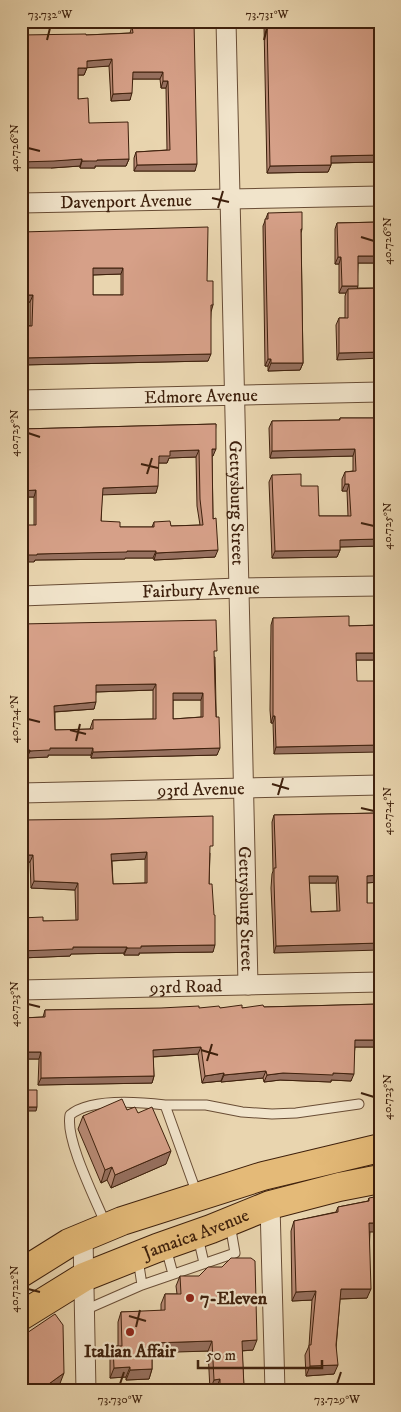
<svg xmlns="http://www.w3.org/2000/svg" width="401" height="1412" font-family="'IM FELL DW Pica',serif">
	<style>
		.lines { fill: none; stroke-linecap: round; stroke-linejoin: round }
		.service-casing { stroke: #694d35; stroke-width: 11 }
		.minor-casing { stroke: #694d35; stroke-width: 21 }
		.primary-casing { stroke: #3e200c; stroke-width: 30 }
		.service { stroke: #f1e4cb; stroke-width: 9 }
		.minor { stroke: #f1e4cb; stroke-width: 19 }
		.primary { stroke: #e4ba78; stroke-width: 28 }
		.wall { fill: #b88a75; stroke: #3e200c; fill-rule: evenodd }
		.shaded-wall { fill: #96705f; stroke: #3e200c }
		.building { fill: #d6a088; stroke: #3e200c; fill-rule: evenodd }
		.ticks { fill: none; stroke: #3e200c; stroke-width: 2 }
		.poi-dot { fill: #8f2418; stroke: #f1e4cb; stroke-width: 2 }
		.labels { text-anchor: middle; stroke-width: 4.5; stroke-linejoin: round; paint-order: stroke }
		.street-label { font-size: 18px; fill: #3e200c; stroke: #f1e4cb }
		.poi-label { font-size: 18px; font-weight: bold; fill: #3e200c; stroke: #f1e4cb; text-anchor: start }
		.neatline { fill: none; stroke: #3e200c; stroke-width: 2 }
		.ticks-label { font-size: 12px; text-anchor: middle; fill: #3e200c }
	</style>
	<rect width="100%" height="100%" fill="#e9d5af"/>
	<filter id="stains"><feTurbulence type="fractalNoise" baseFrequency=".004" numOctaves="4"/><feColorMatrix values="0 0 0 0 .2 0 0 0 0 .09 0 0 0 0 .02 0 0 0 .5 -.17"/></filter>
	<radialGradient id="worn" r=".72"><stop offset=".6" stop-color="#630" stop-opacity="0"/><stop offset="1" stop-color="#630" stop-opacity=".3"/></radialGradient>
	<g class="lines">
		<g class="service-casing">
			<path id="service" d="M165 1105H206L242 1112 272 1114 296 1113 359 1104
				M106 1225C96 1200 65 1140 70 1115 90 1098 140 1102 165 1105L197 1194
				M198 1237 204 1263
				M166 1248 173 1274
				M142 1285 235 1253 230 1224
				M85 1310 142 1285 138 1259"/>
		</g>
		<g class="minor-casing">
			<g id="minor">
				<path id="s1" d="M226 21 248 985"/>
				<path id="s2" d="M21 203 380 196"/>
				<path id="s3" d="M21 400 380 392"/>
				<path id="s4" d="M21 596 239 588 380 586"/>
				<path id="s5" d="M21 793 380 785"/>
				<path id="s6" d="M21 990 380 982"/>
				<path d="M270 1205 275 1391"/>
				<path d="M83 1237 86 1391"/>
			</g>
		</g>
		<g class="primary-casing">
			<g id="primary">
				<path d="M21 1273 69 1243 122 1221 263 1176 380 1148"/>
				<path id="s7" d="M21 1316 84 1277 157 1248 211 1229 270 1205 339 1187 380 1179"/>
			</g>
		</g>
		<use href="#service" class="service"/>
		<use href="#minor" class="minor"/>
		<use href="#primary" class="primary"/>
	</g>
	<path class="wall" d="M266 21H380V162L331 163V165L328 172 267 173 264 26Z
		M167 24 195 171H134V158L136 152 167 150 166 88H161L160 79H132L130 100 111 101 109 66 87 67 84 75H78V99L89 123 129 159 126 166H95V168H80V166L51 168 86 35 130 33 132 26H167Z
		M268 213 302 229 301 233 303 363 300 370 268 371V366H265L263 226Z
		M380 222V263H358L357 288H380L337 360 336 325 339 318H345V296L346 293H339V264H335V229L337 223Z
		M21 232 207 281 213 305 211 312 208 361 21 365V326H30V302H21ZM121 274V295H93V275Z
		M340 418H380V546L340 547V550L337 557 272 558 269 482 272 475 301 486 319 516H348L347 491H342V479L345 472 353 471V456L270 458 269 428 272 421 339 420Z
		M216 424 213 456H212L213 519 215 557 154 560 153 558H125V559L35 560 34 562V497H21V429ZM196 457 197 506 200 525 171 526 154 522 152 527H120L101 521 102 494 156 493 158 463H167L169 458Z
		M273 618 349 626 380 625V660H357L274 754 273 723H271L270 710 271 625Z
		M21 624 215 657 217 755 91 758V755H48V757L27 758V757H21ZM153 690V719L93 720 90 729 55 730V712L94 709 96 692ZM173 700H201V717L173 719Z
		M380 813V882L367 883V903L274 953 271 888 272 874 273 871 272 822 274 815ZM309 883H336L337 911 311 912Z
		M21 820 210 853 209 884 213 952 139 953V955H124V953L71 954 70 956 21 958V918L43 921H76L75 890 31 888 30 862H21ZM145 859V883L113 884 112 861Z
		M380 1004V1096L379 1047H355L351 1081 331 1080V1082L280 1080 264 1082 263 1078 221 1082V1081L202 1083 198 1054 153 1057 154 1076 152 1083 38 1085 39 1059H21V1018L43 1017 45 1010 242 1008 264 1007Z
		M127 1110 138 1113 166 1164 111 1188 107 1180 101 1183 78 1129 83 1116Z
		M369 1198 370 1232 367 1298 340 1299 334 1374 306 1376 305 1355 309 1346 312 1300 292 1301 291 1231 294 1221 336 1212 338 1207 368 1201Z
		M180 1276 253 1350 242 1351 244 1388 254 1391H216V1389L210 1390 208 1351 152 1352V1369L149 1379 126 1380V1377L110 1378V1356L113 1346H118V1322L121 1312 161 1311V1304L165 1294H177L176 1286Z"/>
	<path class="shaded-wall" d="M112 59 109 66 84 68 87 61Z
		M78 68H87L84 75H76Z
		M133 72H163L160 79H130Z
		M163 81H168L166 88H161Z
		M132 93 130 100 111 101 113 94Z
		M380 155V162L328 163 331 156Z
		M82 159 80 166 51 168H21V162Z
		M129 159 126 166H95V168H80L82 161 97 160Z
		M197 164 195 171H134L137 165Z
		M331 165 328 172 267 173 270 166Z
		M358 256H380V263H355Z
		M338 257H341L339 264H335Z
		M93 268H123L121 274 90 275Z
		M342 286H358L356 293 348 289 346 293H339Z
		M21 295H33L30 302H21Z
		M380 352V358L337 360 339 353Z
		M211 354 208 361 21 365V358Z
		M268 359H271L268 366H265Z
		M271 363H303L300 370 268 371Z
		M212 449H216L213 456H210Z
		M355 449 353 456 270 458 272 451Z
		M199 450 196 457 169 458 167 463H156L159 456 170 451Z
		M345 484H349L347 491H342Z
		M158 486 156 493 100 495 103 488Z
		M36 490 34 497H21V491Z
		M380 539V546L337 547 340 540Z
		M218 550 215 557 154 560 156 553Z
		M340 550 337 557 272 558 275 551Z
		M127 551H156L153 558H125V559L35 560 34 562H21V555L37 554Z
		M356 653H380V660H354Z
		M156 684 153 690 94 692 96 685Z
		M173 693H203L201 700H170Z
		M96 702 94 709 52 712 54 706Z
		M273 716H275L273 723H271Z
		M380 745V752L274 754 276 747Z
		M50 748H93L91 755H48V757L27 758 30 751Z
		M220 748 217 755 91 758 93 752Z
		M30 750 27 757H21V751Z
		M147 852 145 859 109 861 111 854Z
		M21 855H33L30 862H21Z
		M380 875V882L364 883 367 876Z
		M309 876H338L336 883H306Z
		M34 881 78 883 75 890 31 888Z
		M380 943V950L274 953 276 946Z
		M215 945 213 952 139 953V955H124L127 948 141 946Z
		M73 947H127L124 953 71 954 70 956 21 958V951Z
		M355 1040H380V1045L379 1047H352Z
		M201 1047 198 1054 150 1057 153 1050Z
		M21 1052H41L39 1059H21Z
		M266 1071 263 1078 221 1082 224 1075Z
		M224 1073 221 1081 202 1083 205 1076Z
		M283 1073H333L354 1074 351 1081 331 1080V1082L280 1080 264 1082 267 1075Z
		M154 1076 152 1083 38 1085 41 1078Z
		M22 1107H37L36 1111H21Z
		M171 1151 166 1164 111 1188 115 1175Z
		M112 1167 107 1180 101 1183 105 1170Z
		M369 1223H380V1232H366Z
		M341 1289H371L367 1298 338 1299Z
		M316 1291 312 1300 292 1301 296 1292Z
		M257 1340 253 1350 238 1351 242 1341Z
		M212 1341 208 1351 148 1353 152 1343Z
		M338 1365 334 1374 306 1376 310 1366Z
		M130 1367 126 1377 110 1378 114 1368Z
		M152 1369 149 1379 126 1380 130 1370Z
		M64 1373 59 1386 53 1391H39Z
		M220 1379 216 1389 210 1390 214 1380Z"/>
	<path class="building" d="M267 21H380V155L331 156V165L270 166Z
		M194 22 197 164 137 165 136 152 170 150 168 81H163V72H133L132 93 113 94 112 59 87 61V68H78V99L88 98 89 123 128 122 129 159 97 160V161H82V159L54 161 21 162V35L86 34V35L133 33 132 26H167V24Z
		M302 212V229H301L303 363H271V359H268L265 219H268V213Z
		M380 222V256H358V286H342L341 257H338L337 223Z
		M208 227 207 281H213V305H211V354L21 358V326H32L33 295H21V232ZM93 268H123V295H93Z
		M380 288V352L339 353V318H348V289Z
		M340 418H380V539L340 540V550L275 551 272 475 301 474V486H318L319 516H351L349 484H345V472L356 471 355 449 272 451V421L340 420Z
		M216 424V449H212L213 519 216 518 218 550 156 553V551H127V552L37 554V555H21V525H36V490L21 491V429ZM199 450 200 499 203 525 171 526 170 521 154 522V527H120V522L101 521 103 488 158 486 159 456H170V451Z
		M349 616V626L380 625V653H356L357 681H380V745L276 747 275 716H273V618Z
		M216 620 217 651H214L215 687 216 717H219L220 748 93 752V748H50V750L30 751V750L21 751V624ZM156 684V719L93 720V729L55 730 54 706 96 702V685ZM173 693H203V717L173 719Z
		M380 813V875L367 876V903H380V943L276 946 274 881V868H276L274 815ZM309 876H338L340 911 311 912Z
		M213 816V846H210L209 884H212L214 915H215V945L141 946V948H127V947H73V949L21 951V918L43 917V921L78 920V883L34 881 33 855H21V820L106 819ZM147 852V883L113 884 111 854Z
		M380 1004V1040H355L354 1074 333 1073V1075L283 1073 267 1075 266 1071 224 1075V1073L205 1076 201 1047 153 1050 154 1076 41 1078V1052H21V1018L45 1017V1010L161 1008 199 1006V1008L219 1006 220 1008 242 1005V1008L263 1005 264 1007Z
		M22 1090H37V1107H22Z
		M122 1099 127 1110 135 1107 138 1113 152 1107 171 1151 115 1175 112 1167 105 1170 83 1116Z
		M380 1196V1223H369L371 1289H341L336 1345 338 1365 310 1366 309 1345H311L316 1291 296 1292 294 1221 338 1212V1207L369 1201V1198Z
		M231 1258H251L255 1261 257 1340 242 1341 244 1388H254V1391H220V1379L214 1380 212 1341 152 1343V1369L130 1370V1367L114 1368 113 1346H122L121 1312 165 1310V1294H181L180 1276H199L208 1267H222Z
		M55 1314 63 1325 64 1373 39 1391H21V1337Z"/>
	<path class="ticks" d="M47 40 50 28M264 40 267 28M28 148 40 151M212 198 229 202M218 208 223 191M361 237 374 241M28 433 40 437M141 464 158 468M147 474 152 458M361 523 374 526M28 719 40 722M70 730 86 734M76 741 80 724M272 784 289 789M278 795 283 778M361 808 374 811M28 1004 40 1007M201 1050 218 1055M207 1061 212 1044M361 1093 374 1097M28 1289 40 1292M129 1316 146 1321M136 1327 140 1310M120 1384 124 1372M337 1384 341 1372"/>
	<g class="poi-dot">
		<circle cx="190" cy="1298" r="5"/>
		<circle cx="130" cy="1332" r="5"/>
	</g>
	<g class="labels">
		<g class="street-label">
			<text dy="6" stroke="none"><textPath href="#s2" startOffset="105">Davenport Avenue</textPath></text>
			<text dy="6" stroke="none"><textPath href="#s3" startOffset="180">Edmore Avenue</textPath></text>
			<text dy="6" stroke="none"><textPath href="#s1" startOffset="482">Gettysburg Street</textPath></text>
			<text dy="6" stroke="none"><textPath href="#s4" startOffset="180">Fairbury Avenue</textPath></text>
			<text dy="6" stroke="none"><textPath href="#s5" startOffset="180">93rd Avenue</textPath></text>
			<text dy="6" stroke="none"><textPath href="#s1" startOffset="888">Gettysburg Street</textPath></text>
			<text dy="6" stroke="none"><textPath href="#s6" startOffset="165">93rd Road</textPath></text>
			<text dy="6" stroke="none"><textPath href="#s7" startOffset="194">Jamaica Avenue</textPath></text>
		</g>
		<g class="poi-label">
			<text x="200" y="1304">7-Eleven</text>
			<text x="130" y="1357" text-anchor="middle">Italian Affair</text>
		</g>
	</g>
	<rect width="401" height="1412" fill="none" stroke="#e9d5af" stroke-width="55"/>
	<path d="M198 1360v8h124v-8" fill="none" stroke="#3e200c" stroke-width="2.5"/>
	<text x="206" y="1360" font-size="15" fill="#3e200c" stroke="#f1e4cb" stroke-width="4" paint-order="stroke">50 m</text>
	<rect x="28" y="28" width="346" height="1356" class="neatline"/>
	<g class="ticks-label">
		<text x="50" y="18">73.732°W</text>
		<text x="267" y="18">73.731°W</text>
		<text transform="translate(14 148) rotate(-90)" y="4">40.726°N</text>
		<text transform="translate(387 241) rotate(-90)" y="4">40.726°N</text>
		<text transform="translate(14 433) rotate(-90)" y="4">40.725°N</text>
		<text transform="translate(387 526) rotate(-90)" y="4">40.725°N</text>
		<text transform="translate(14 719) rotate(-90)" y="4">40.724°N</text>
		<text transform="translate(387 811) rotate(-90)" y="4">40.724°N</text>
		<text transform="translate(14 1004) rotate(-90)" y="4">40.723°N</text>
		<text transform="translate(387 1097) rotate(-90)" y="4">40.723°N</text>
		<text transform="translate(14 1289) rotate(-90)" y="4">40.722°N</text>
		<text x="120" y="1403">73.730°W</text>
		<text x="337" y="1403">73.729°W</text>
	</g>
	<rect width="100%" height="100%" filter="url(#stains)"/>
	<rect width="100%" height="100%" fill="url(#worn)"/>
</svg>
